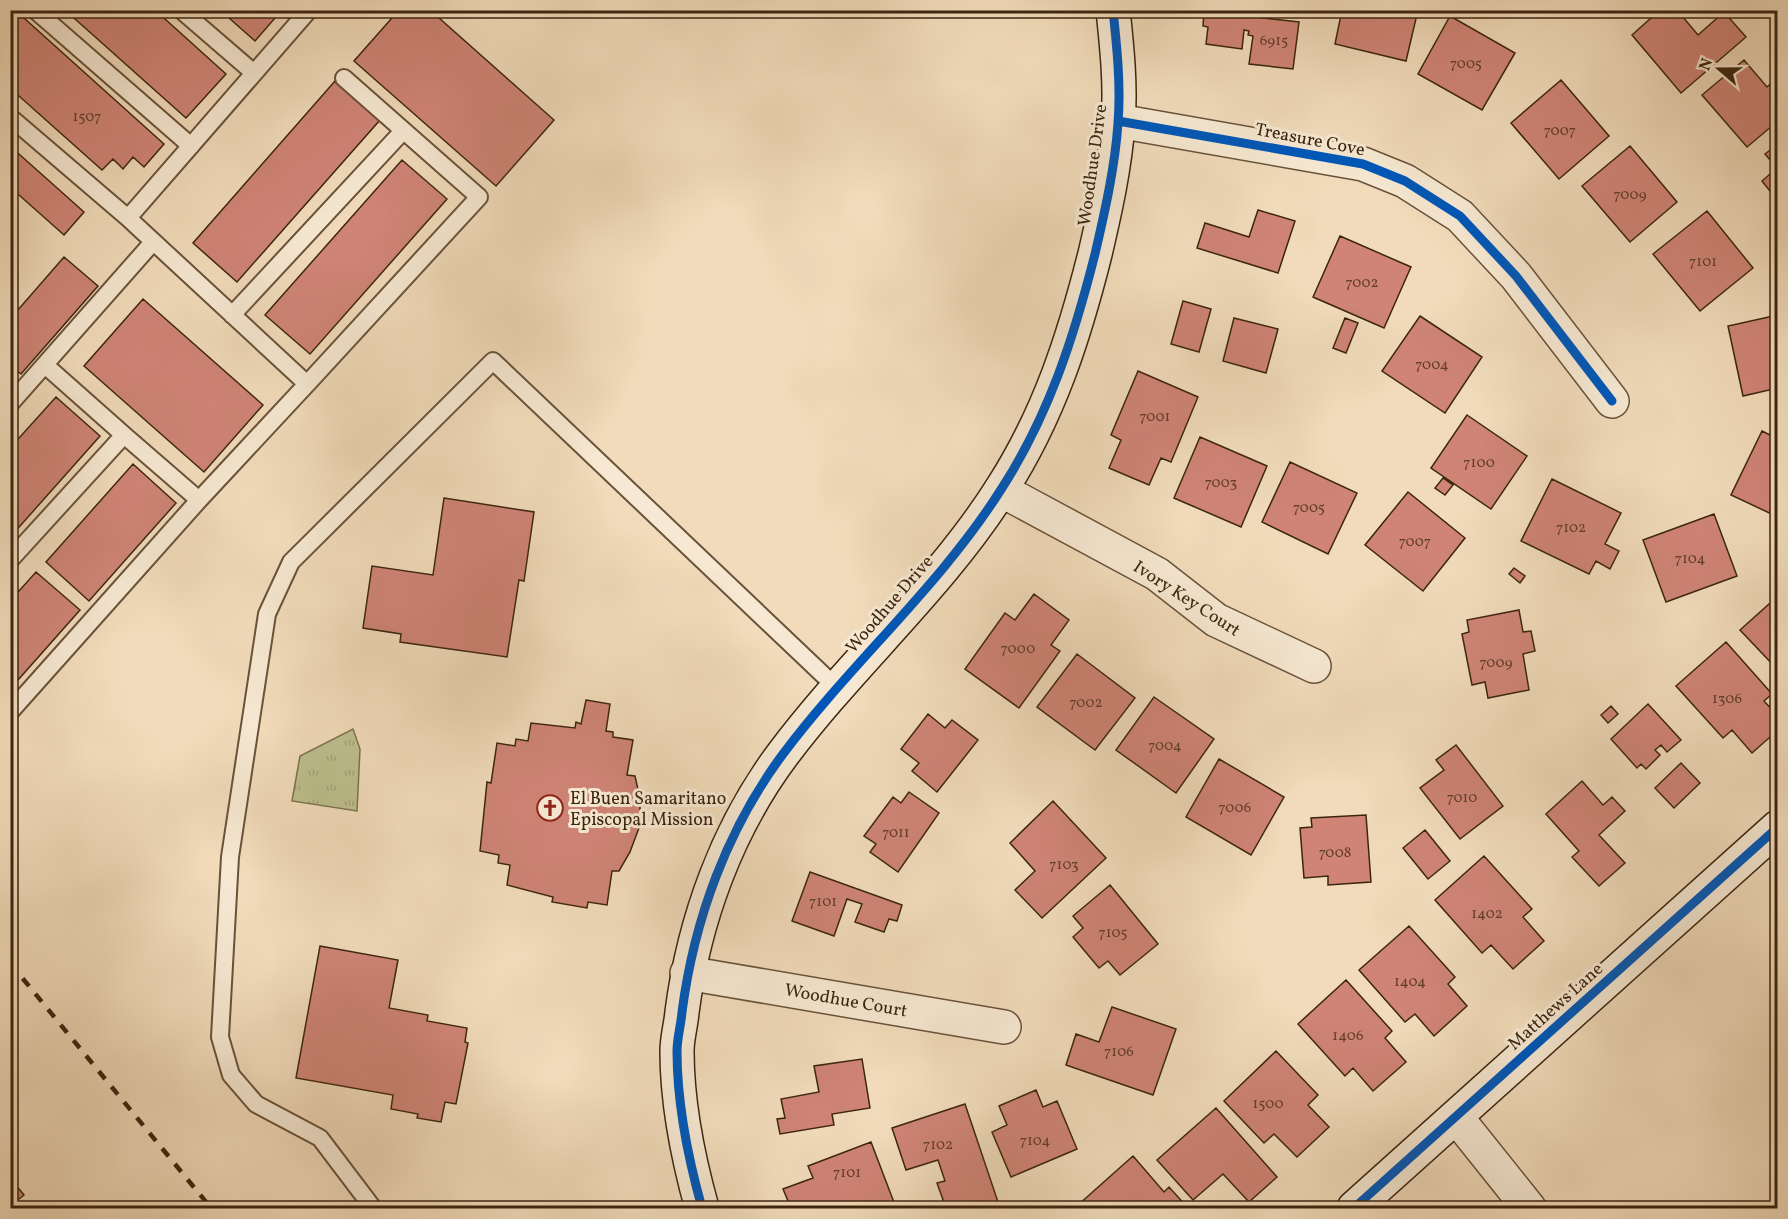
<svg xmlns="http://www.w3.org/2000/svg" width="1788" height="1219" font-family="Vollkorn,serif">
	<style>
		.park { fill: url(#park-tufts); stroke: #7c724e; stroke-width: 1.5 }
		.building { fill: #cf8476; stroke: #3c2510; stroke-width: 1.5 }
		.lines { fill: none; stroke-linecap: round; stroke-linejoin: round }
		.lane-casing { stroke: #69523a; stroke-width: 20 }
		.street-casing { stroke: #69523a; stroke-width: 36 }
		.secondary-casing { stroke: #3c2510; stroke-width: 36 }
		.lane { stroke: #f6e8d2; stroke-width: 16 }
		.street { stroke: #f6e8d2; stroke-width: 33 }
		.secondary { stroke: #f6e8d2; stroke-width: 33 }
		.rail { stroke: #3c2510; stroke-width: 4.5; stroke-dasharray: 10 10; stroke-linecap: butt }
		.cycleway-casing { stroke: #f6e8d2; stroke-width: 13 }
		.cycleway { stroke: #0057b8; stroke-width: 9 }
		.labels { text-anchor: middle; stroke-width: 6; stroke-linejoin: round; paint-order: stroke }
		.number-label { font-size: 15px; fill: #613d2a }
		.street-label { font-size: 18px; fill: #3c2510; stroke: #f6e8d2 }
		.poi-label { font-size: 18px; fill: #3c2510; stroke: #f6e8d2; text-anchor: start }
	</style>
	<defs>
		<pattern id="park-tufts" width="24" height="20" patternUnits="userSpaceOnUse" patternTransform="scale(1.5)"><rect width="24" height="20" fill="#bdbf8d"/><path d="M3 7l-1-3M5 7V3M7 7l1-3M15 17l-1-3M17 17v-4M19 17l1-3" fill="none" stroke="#a3a479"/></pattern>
	</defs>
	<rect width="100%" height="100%" fill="#f1dbba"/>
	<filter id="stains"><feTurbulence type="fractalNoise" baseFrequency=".00333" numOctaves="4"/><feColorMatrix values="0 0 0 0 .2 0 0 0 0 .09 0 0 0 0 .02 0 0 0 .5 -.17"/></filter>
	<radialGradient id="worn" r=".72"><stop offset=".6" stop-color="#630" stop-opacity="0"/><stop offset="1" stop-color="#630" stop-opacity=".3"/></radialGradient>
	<path class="park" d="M353 729 360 749 357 811 292 801 300 756Z"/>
	<path class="building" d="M10 10H15L164 144 144 167 133 157 123 169 113 159 102 170 10 88Z
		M65 10H155L226 74 186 118Z
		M220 10H282L255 41Z
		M399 10H430L554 120 496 186 354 61Z
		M1342 10H1418L1406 61 1335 44Z
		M1660 10H1677L1698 35 1724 12 1746 37 1681 93 1632 35Z
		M1204 11 1299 22 1293 69 1249 64 1253 36 1248 35 1249 31 1244 30 1242 49 1206 44 1208 27 1203 26Z
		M1450 16 1515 53 1482 110 1418 74Z
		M1744 60 1767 87 1778 77V121L1747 147 1702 95Z
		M1561 80 1609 136 1559 179 1511 123Z
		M335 81 380 120 237 282 193 243Z
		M1778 144V201L1762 181 1777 168 1765 154Z
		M10 146 84 212 64 235 10 187Z
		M1630 146 1677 202 1630 242 1582 186Z
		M402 160 447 199 310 354 265 315Z
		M1258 210 1295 221 1278 273 1197 248 1205 223 1249 237Z
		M1707 211 1753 268 1700 311 1653 254Z
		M1340 236 1411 267 1384 328 1313 297Z
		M64 257 98 286 21 374 10 365V319Z
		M143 299 263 405 204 472 84 366Z
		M1183 301 1211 309 1199 352 1171 344Z
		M1778 315V388L1743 396 1728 326Z
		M1420 316 1482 357 1445 413 1382 371Z
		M1234 318 1278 329 1266 373 1223 361Z
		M1345 318 1358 323 1346 353 1333 348Z
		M1138 371 1198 397 1171 462 1161 458 1149 485 1109 468 1121 440 1111 435Z
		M56 397 100 436 12 535 10 448Z
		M1467 415 1527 456 1491 509 1431 468Z
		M1762 431 1778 439V517L1731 495Z
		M1200 437 1267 466 1241 527 1174 498Z
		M1290 462 1357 493 1328 554 1262 522Z
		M133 464 176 503 89 601 46 562Z
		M1443 478 1453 485 1445 495 1435 488Z
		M1552 479 1621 513 1605 544 1619 551 1610 569 1596 561 1589 574 1521 541Z
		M1408 492 1465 538 1423 591 1365 545Z
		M444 498 534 512 524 581 519 580 507 657 400 642 401 634 363 628 372 566 433 575Z
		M1714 514 1737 576 1666 602 1643 540Z
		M1514 568 1525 576 1520 583 1509 574Z
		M36 572 80 610 10 689V601Z
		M1034 594 1069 620 1051 645 1060 651 1019 708 965 669 1005 613 1015 620Z
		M1778 596V670L1740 630Z
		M1519 610 1523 632 1531 631 1535 651 1523 654 1529 690 1488 698 1485 682 1472 685 1462 634 1469 632 1467 620Z
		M1726 642 1772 694 1764 701 1778 716V730L1752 753 1732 730 1723 738 1676 686Z
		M1077 654 1135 698 1095 750 1037 707Z
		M1154 697 1214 739 1176 793 1116 750Z
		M586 700 610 704 606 731 613 732V737L633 740 627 775 635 776 640 799V825L630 852 619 871H612L607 905 588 902 587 908 552 902 553 897 507 885 510 865 498 863 499 855 480 851 487 782 491 783 497 743 515 746 516 739 528 741 531 723 575 728 576 722 581 724Z
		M1648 704 1681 740 1667 752 1661 745 1655 750 1660 755 1646 769 1641 764 1637 768 1611 739Z
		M1611 706 1618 714 1608 723 1601 715Z
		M928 714 945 728 952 720 978 740 937 792 912 771 919 763 901 749Z
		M1456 745 1503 806 1460 839 1420 788 1444 770 1436 760Z
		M1219 759 1284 797 1251 855 1186 817Z
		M1681 763 1700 783 1674 808 1655 788Z
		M1582 781 1603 805 1612 797 1625 811 1599 835 1625 863 1599 886 1572 857 1579 851 1546 814Z
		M909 792 939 813 898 872 870 852 876 844 864 836 893 797 901 803Z
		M1053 801 1106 858 1042 918 1015 890 1035 871 1010 843Z
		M1366 815 1371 882 1328 885V876L1304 878 1300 828 1312 827 1311 818Z
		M1425 830 1450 861 1428 879 1403 848Z
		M1484 856 1532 909 1523 917 1544 941 1513 969 1491 945 1482 953 1435 900Z
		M810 872 902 905 897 921 889 919 884 932 855 922 862 904 847 899 834 936 792 921Z
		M1110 885 1158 944 1120 975 1108 961 1099 968 1073 937 1083 928 1073 916Z
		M1409 926 1455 977 1448 984 1467 1006 1434 1036 1415 1014 1405 1022 1359 970Z
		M320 946 398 960 389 1008 428 1015 427 1021 467 1028 465 1042 468 1043 456 1104 445 1102 441 1122 417 1118 418 1114 391 1109 393 1095 296 1078Z
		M1346 980 1392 1031 1385 1038 1406 1062 1373 1091 1353 1068 1345 1076 1298 1024Z
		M1112 1007 1176 1029 1153 1095 1066 1065 1076 1034 1099 1042Z
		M1276 1051 1318 1095 1308 1105 1329 1127 1297 1157 1274 1134 1264 1143 1224 1101Z
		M862 1059 870 1108 832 1114 834 1125 780 1134 777 1119 785 1118 781 1099 819 1092 814 1066Z
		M1036 1090 1043 1107 1057 1101 1077 1149 1011 1177 992 1132 1007 1125 999 1106Z
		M965 1104 1000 1208H946L937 1183 945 1181 938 1160 906 1170 892 1128Z
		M1216 1108 1277 1177 1249 1202 1223 1174 1193 1200 1157 1160Z
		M871 1142 895 1205 886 1208H791L783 1189 813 1178 808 1166Z
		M1133 1156 1164 1192 1169 1187 1188 1208H1081L1078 1205Z
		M15 1184 24 1195 14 1203 18 1208H10V1188Z"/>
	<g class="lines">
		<g class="lane-casing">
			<path id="lane" d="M35 10 191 146
				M181 10 254 73
				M10 117 128 218 309 10
				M128 218 307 384 479 197 344 78
				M232 315 403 131
				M10 404 153 242
				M124 435 199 500
				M10 560 124 435 45 365
				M10 712 199 500 307 384
				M373 1208 320 1138 256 1104 231 1075 220 1037 230 857 267 614 291 562 493 361 837 688"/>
		</g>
		<g class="street-casing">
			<path id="street" d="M1118 121 1363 164 1405 181 1460 216 1516 276 1612 401
				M1001 490 1157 574 1216 620 1314 666
				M687 973 1004 1027
				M1457 1118 1529 1208"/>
		</g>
		<g class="secondary-casing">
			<path id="secondary" d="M702 1208C688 1158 677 1104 677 1051 677 1038 681 1025 682 1012 694 920 727 829 783 754 852 662 941 585 1002 488 1049 415 1074 337 1095 254 1105 211 1115 167 1118 123 1121 86 1117 48 1113 10
				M1354 1208 1778 827"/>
		</g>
		<use href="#lane" class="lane"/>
		<use href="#street" class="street"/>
		<use href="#secondary" class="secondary"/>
		<path class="rail" d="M10 963 211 1208"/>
		<g class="cycleway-casing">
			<path id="cycleway" d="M1118 121 1363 164 1405 181 1460 216 1516 276 1612 401
				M702 1208C688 1158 677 1104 677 1051 677 1038 681 1025 682 1012 694 920 727 829 783 754 852 662 941 585 1002 488 1049 415 1074 337 1095 254 1105 211 1115 167 1118 123 1121 86 1117 48 1113 10
				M1354 1208 1778 827"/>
		</g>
		<use href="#cycleway" class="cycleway"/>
	</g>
	<defs>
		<g id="church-ring" transform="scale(1.35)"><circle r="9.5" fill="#f6e8d2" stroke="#8f2418" stroke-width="1.5"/><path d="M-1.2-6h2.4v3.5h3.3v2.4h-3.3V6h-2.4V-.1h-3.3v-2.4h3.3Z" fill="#8f2418"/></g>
	</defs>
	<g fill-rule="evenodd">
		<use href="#church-ring" x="550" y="808"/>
	</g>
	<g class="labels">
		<g class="number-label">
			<text x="1274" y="45">6915</text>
			<text x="1466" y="68">7005</text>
			<text x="87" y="121">1507</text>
			<text x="1560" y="135">7007</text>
			<text x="1630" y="199">7009</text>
			<text x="1703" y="266">7101</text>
			<text x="1362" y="287">7002</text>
			<text x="1432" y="369">7004</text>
			<text x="1155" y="421">7001</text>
			<text x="1479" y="467">7100</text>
			<text x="1221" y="487">7003</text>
			<text x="1309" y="512">7005</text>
			<text x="1571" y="532">7102</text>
			<text x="1415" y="546">7007</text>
			<text x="1690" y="563">7104</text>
			<text x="1018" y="653">7000</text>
			<text x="1496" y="667">7009</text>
			<text x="1727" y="703">1306</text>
			<text x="1086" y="707">7002</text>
			<text x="1165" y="750">7004</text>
			<text x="1462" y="802">7010</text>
			<text x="1235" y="812">7006</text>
			<text x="896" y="837">7011</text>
			<text x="1335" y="857">7008</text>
			<text x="1064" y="869">7103</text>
			<text x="823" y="906">7101</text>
			<text x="1487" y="918">1402</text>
			<text x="1113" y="937">7105</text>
			<text x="1410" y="986">1404</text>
			<text x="1348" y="1040">1406</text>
			<text x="1119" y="1056">7106</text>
			<text x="1268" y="1108">1500</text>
			<text x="1035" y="1145">7104</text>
			<text x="938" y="1149">7102</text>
			<text x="847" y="1177">7101</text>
		</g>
		<g class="street-label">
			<text transform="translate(1310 139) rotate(11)" y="6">Treasure Cove</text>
			<text transform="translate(1092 165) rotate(-82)" y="6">Woodhue Drive</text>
			<text transform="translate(1187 598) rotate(33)" y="6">Ivory Key Court</text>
			<text transform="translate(889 604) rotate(-49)" y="6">Woodhue Drive</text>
			<text transform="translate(846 1000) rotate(10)" y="6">Woodhue Court</text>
			<text transform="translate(1555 1006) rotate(-42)" y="6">Matthews Lane</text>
		</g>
		<g class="poi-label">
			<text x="570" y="804">El Buen Samaritano<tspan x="570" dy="21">Episcopal Mission</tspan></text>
		</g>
	</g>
	<rect width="1788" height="1219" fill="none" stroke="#f1dbba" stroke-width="36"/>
	<rect x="12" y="12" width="1764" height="1195" fill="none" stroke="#3c2510" stroke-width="3"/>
	<rect x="18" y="18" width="1752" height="1183" fill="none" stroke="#3c2510" stroke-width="1.5"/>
	<g transform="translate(1719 69) rotate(290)" stroke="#f6e8d2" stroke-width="4.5" paint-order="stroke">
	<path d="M0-4.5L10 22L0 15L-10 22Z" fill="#3c2510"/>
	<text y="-9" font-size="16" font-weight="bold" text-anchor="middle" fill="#3c2510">N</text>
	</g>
	<rect width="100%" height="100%" filter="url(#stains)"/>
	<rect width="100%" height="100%" fill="url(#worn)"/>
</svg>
